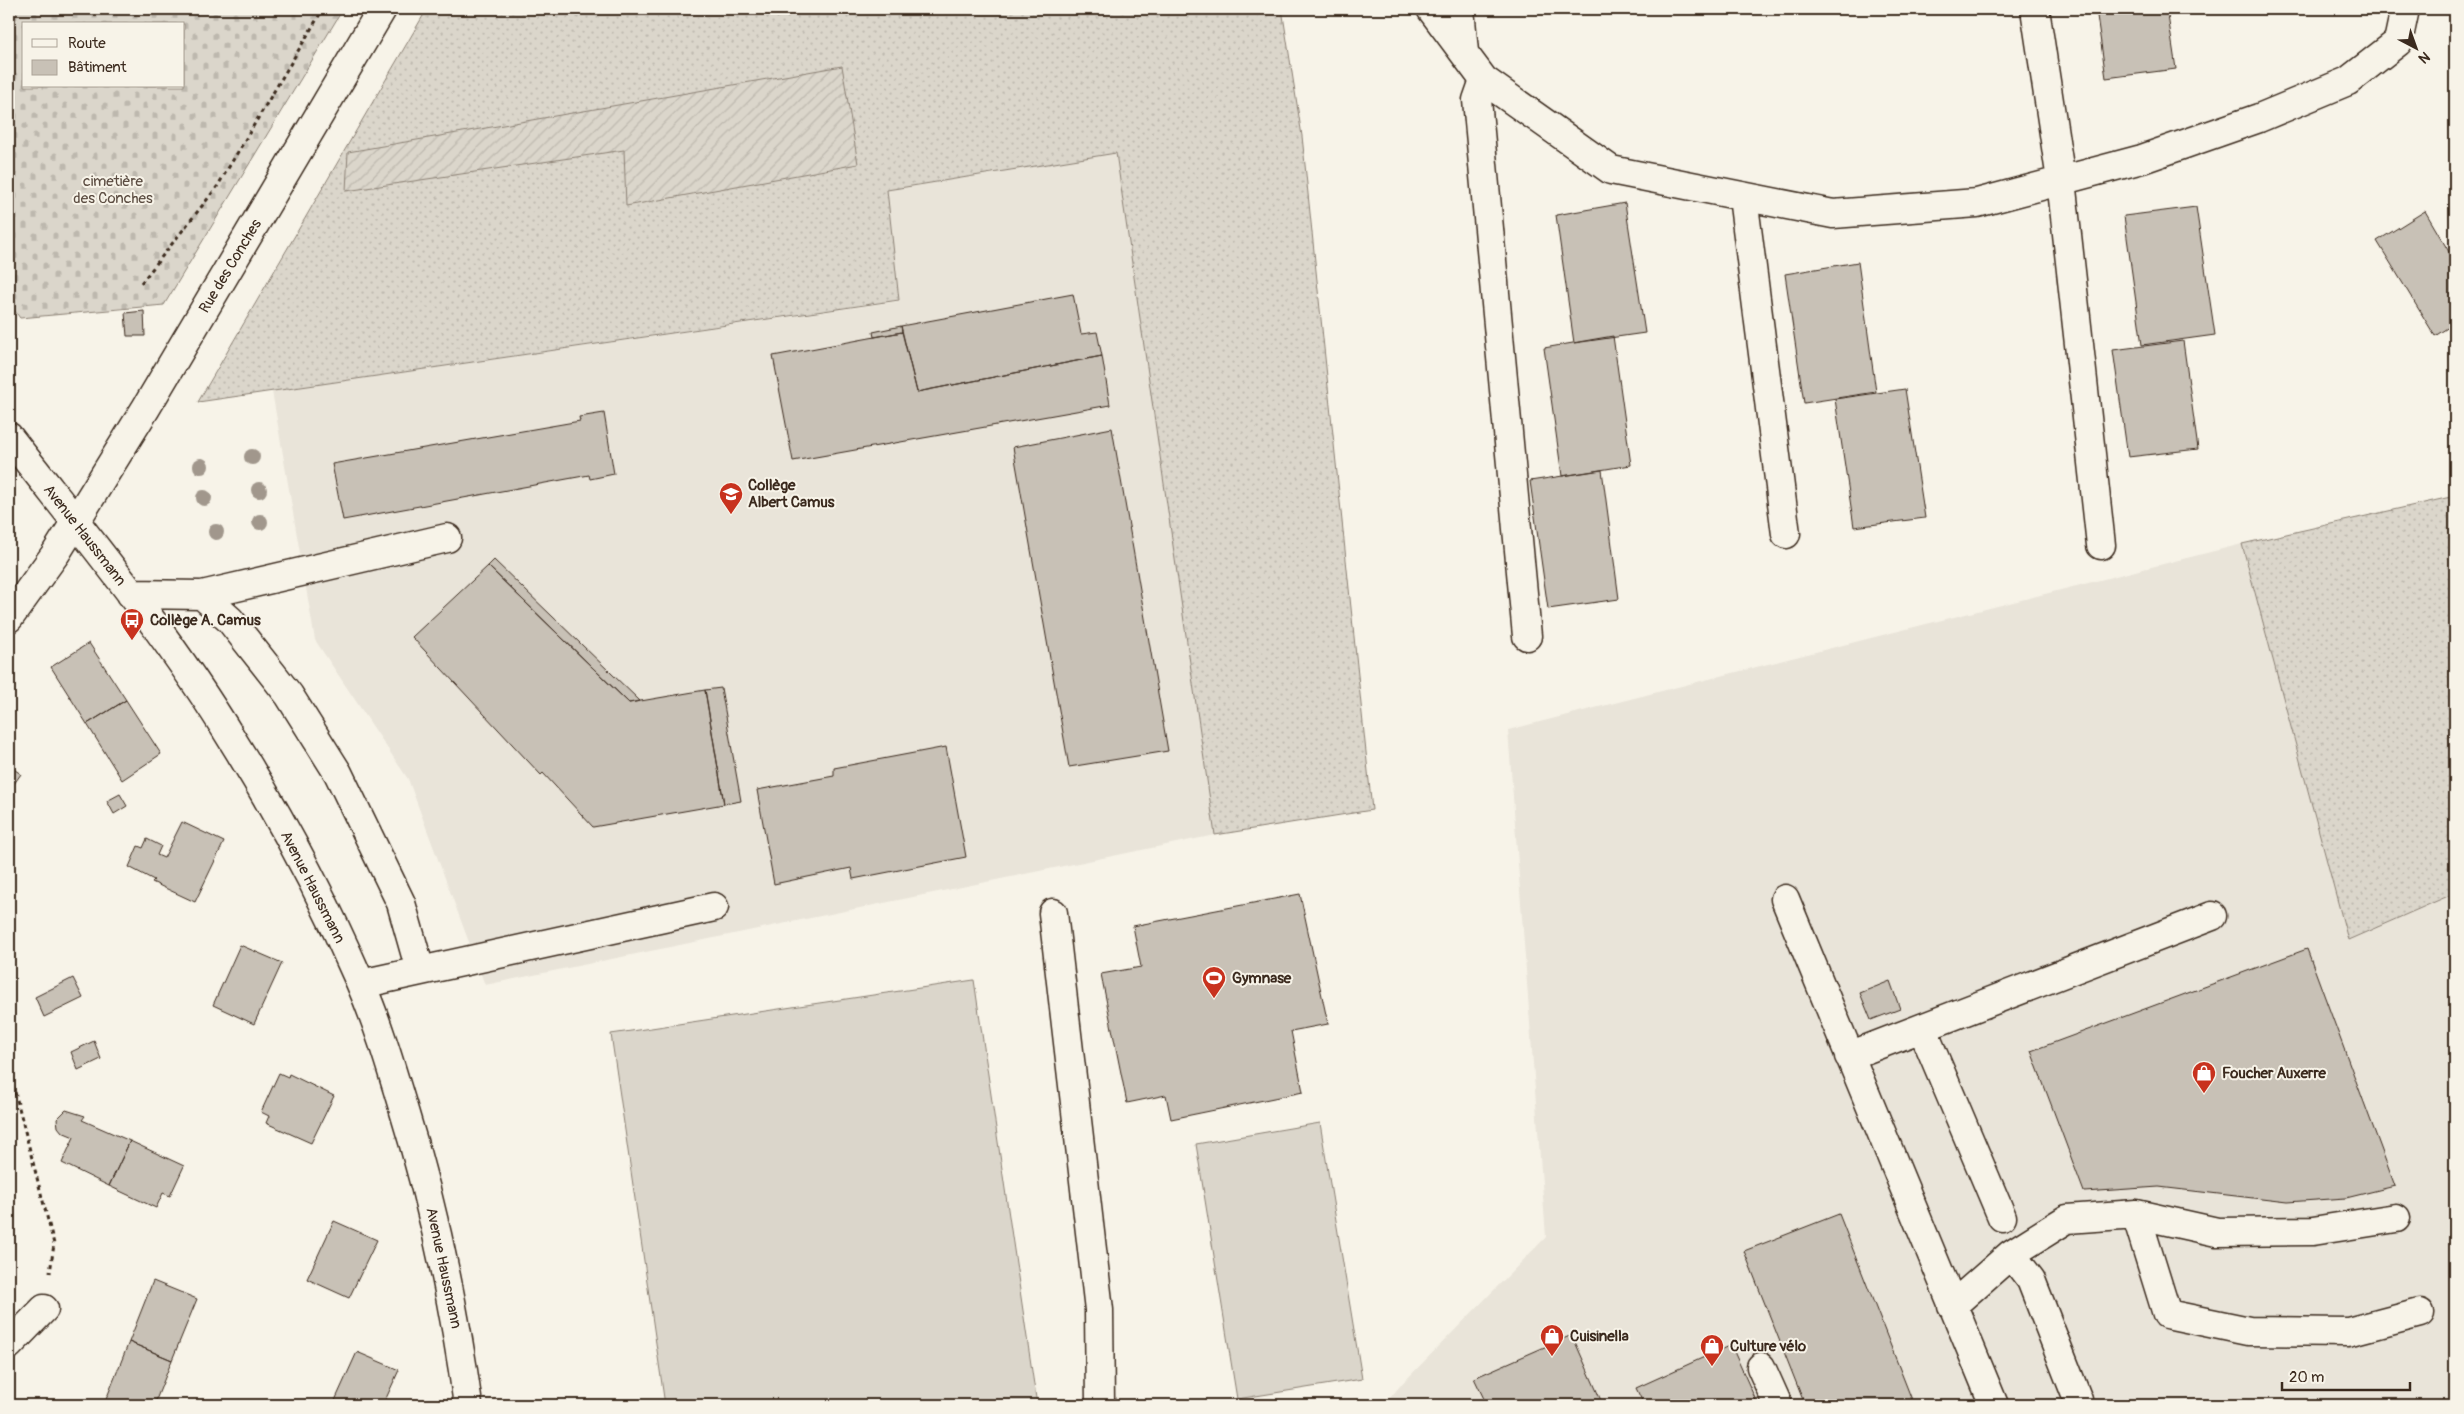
<svg xmlns="http://www.w3.org/2000/svg" width="2464" height="1414" font-family="Pangolin,sans-serif">
	<style>
		.built { fill: #e9e4d9 }
		.grass { fill: url(#grass-dots); stroke: #8b8074 }
		.cemetery { fill: url(#cemetery-stones); stroke: #8b8074; fill-rule: evenodd }
		.garden { fill: url(#garden-furrows); stroke: #8b8074 }
		.pitch { fill: #dbd6cb; stroke: #8b8074 }
		.building { fill: #c8c1b6; stroke: #3b2a1e }
		.lines { fill: none; stroke-linecap: round; stroke-linejoin: round }
		.minor-casing { stroke: #3b2a1e; stroke-width: 31 }
		.path { stroke: #3b2a1e; stroke-width: 3; stroke-dasharray: 4 4; stroke-linecap: butt }
		.minor { stroke: #f7f3e8; stroke-width: 28 }
		.tree { fill: #a1978c }
		.labels { text-anchor: middle; stroke-width: 4; stroke-linejoin: round; paint-order: stroke }
		.park-label { font-size: 15px; fill: #5b4c41; stroke: #f7f3e8 }
		.street-label { font-size: 15px; fill: #3b2a1e; stroke: #f7f3e8 }
		.poi-label { font-size: 15px; font-weight: bold; fill: #3b2a1e; stroke: #f7f3e8; text-anchor: start }
	</style>
	<defs>
		<pattern id="grass-dots" width="8" height="8" patternUnits="userSpaceOnUse" patternTransform="scale(1.25)"><rect width="8" height="8" fill="#dbd6cb"/><path d="M2 2h.1M6 6h.1" fill="none" stroke="#bdb8ae" stroke-width="1.8" stroke-linecap="round"/></pattern>
		<pattern id="cemetery-stones" width="16" height="16" patternUnits="userSpaceOnUse" patternTransform="scale(1.25)"><rect width="16" height="16" fill="#dbd6cb"/><path d="M2 7V4a2 2 0 0 1 4 0v3zM10 15v-3a2 2 0 0 1 4 0v3z" fill="#bdb8ae"/></pattern>
		<pattern id="garden-furrows" width="10" height="10" patternUnits="userSpaceOnUse" patternTransform="scale(1.25)"><rect width="10" height="10" fill="#dbd6cb"/><path d="M-1 1l2-2M0 10L10 0M9 11l2-2" fill="none" stroke="#bdb8ae"/></pattern>
	</defs>
	<rect width="100%" height="100%" fill="#f7f3e8"/>
	<filter id="ink" filterUnits="userSpaceOnUse"><feTurbulence type="fractalNoise" baseFrequency=".02" numOctaves="2"/><feDisplacementMap in="SourceGraphic" scale="10" xChannelSelector="R" yChannelSelector="G"/><feConvolveMatrix kernelMatrix="1 2 1 2 8 2 1 2 1" color-interpolation-filters="sRGB"/></filter>
	<g filter="url(#ink)">
		<path class="built" d="M1116 153 1215 835 485 985 408 779 315 640 272 391 899 301 887 190Z
			M2242 544 2348 940 2455 893V1405H1384L1400 1386 1546 1237 1508 730Z"/>
		<path class="grass" d="M427 9H1282L1302 136 1372 810 1215 835 1116 153 887 190 899 300 198 402Z
			M2455 496V893L2348 940 2242 544Z"/>
		<path class="cemetery" d="M9 9H343L164 305 20 318 9 303ZM24 24H184V86H24Z"/>
		<path class="garden" d="M842 66 858 164 626 206 624 150 346 191 348 152Z"/>
		<path class="pitch" d="M974 980 1037 1405H665L611 1034Z
			M1320 1123 1362 1379 1237 1399 1196 1144Z"/>
		<path class="building" d="M2096 9H2167L2176 69 2106 78Z
			M1625 203 1645 333 1574 343 1556 215Z
			M2196 207 2215 335 2142 345 2124 216Z
			M2425 211 2455 262V323L2435 336 2377 241Z
			M1858 262 1876 392 1804 403 1785 274Z
			M1073 294 1081 334 1097 332 1102 356 917 392 901 326Z
			M144 311 145 336H127L125 313Z
			M901 326 902 332 874 337 873 332Z
			M902 332 917 392 1102 356 1110 405 793 461 773 356Z
			M1613 336 1631 465 1562 476 1544 348Z
			M2183 341 2198 449 2128 457 2113 350Z
			M1905 389 1925 518 1854 527 1835 399Z
			M604 413 614 474 590 479 589 475 343 520 332 464 580 421 579 417Z
			M1112 428 1168 751 1069 767 1013 447Z
			M1602 470 1619 599 1548 609 1530 481Z
			M494 560 640 701 629 703 488 566Z
			M488 566 629 703 705 690 724 804 593 827 543 773 541 775 412 637Z
			M89 643 126 700 87 724 51 667Z
			M721 688 741 801 724 804 705 690Z
			M126 700 161 754 122 780 87 724Z
			M946 747 966 857 853 879 851 868 774 884 757 790 834 776V768Z
			M9 766 21 774 9 791Z
			M120 794 127 806 114 814 107 801Z
			M182 822 224 842 195 902 152 882 154 880 129 867 138 846 143 848 147 839 161 846 157 855 164 858Z
			M1300 894 1328 1024 1291 1031 1303 1092 1171 1119 1166 1095 1127 1103 1101 974 1141 967 1133 926Z
			M240 945 282 963 254 1024 213 1005Z
			M2307 949 2395 1186 2346 1198 2287 1202 2159 1187 2084 1192 2031 1051Z
			M73 978 83 998 44 1017 35 997Z
			M1890 981 1900 1009 1871 1020 1860 993Z
			M94 1041 101 1059 78 1070 71 1052Z
			M279 1073 288 1077 289 1074 334 1096 311 1143 266 1123 269 1116 261 1112Z
			M66 1110 85 1116 82 1120 130 1141 109 1186 62 1163 74 1137 62 1132 58 1127 57 1119Z
			M130 1141 184 1166 170 1196 163 1193 156 1208 109 1186Z
			M1839 1214 1914 1405H1805L1744 1251Z
			M334 1221 377 1240 349 1298 307 1279Z
			M153 1281 197 1299 172 1360 129 1342Z
			M1572 1335 1603 1405H1487L1474 1378Z
			M129 1342 172 1360 154 1405H112L105 1402Z
			M1731 1345 1758 1405H1644L1636 1388Z
			M357 1352 399 1370 383 1405H333Z"/>
		<g class="lines">
			<g class="minor-casing">
				<path id="minor" d="M1431 9 1484 80 1611 170 1833 214 1977 203 2142 159 2259 118 2348 81 2398 42 2405 9
					M1460 9 1464 52
					M2035 9 2061 180 2101 545
					M1484 80 1477 100 1527 636
					M1743 197 1786 534
					M9 437C86 536 168 634 233 741 281 818 324 899 360 982 377 1021 389 1061 401 1101 432 1201 454 1302 468 1405
					M131 594 202 595 447 538
					M202 595 230 620 289 695 338 773 401 903 420 970
					M9 618 56 553 146 408 382 9
					M1785 899 1994 1405
					M1053 913 1099 1310 1100 1405
					M361 984 714 907
					M1922 1028 2002 1217
					M1849 1056 2212 916
					M2136 1214 2167 1314 2249 1331 2348 1332 2420 1313
					M2011 1254 2031 1280 2078 1400
					M1952 1306 2011 1254 2067 1219 2136 1214 2217 1232 2313 1231 2396 1218
					M9 1345 44 1309
					M1761 1367 1778 1405"/>
			</g>
			<path class="path" d="M141 283 217 187 323 9
				M9 1069 54 1244 50 1273"/>
			<use href="#minor" class="minor"/>
		</g>
		<g class="tree">
			<circle cx="252" cy="457" r="8"/>
			<circle cx="201" cy="466" r="8"/>
			<circle cx="259" cy="490" r="8"/>
			<circle cx="204" cy="498" r="8"/>
			<circle cx="260" cy="522" r="8"/>
			<circle cx="216" cy="532" r="8"/>
		</g>
	</g>
	<defs>
		<g id="school-pin" transform="scale(1.25)"><path d="M0 17L-7.5 6A9.5 9.5 0 1 1 7.5 6Z" fill="#c8321e" stroke="#f7f3e8"/><path d="M0-5L7-2L0 1L-7-2ZM-4 1L0 2.5L4 1V4Q0 6-4 4Z" fill="#fff"/></g>
		<g id="bus-pin" transform="scale(1.25)"><path d="M0 17L-7.5 6A9.5 9.5 0 1 1 7.5 6Z" fill="#c8321e" stroke="#f7f3e8"/><path d="M-5-6H5V4H4V6H2V4H-2V6H-4V4H-5ZM-3.5-4V0h7V-4ZM-3.5 1.2v1.5H-2V1.2ZM2 1.2v1.5H3.5V1.2Z" fill="#fff"/></g>
		<g id="stadium-pin" transform="scale(1.25)"><path d="M0 17L-7.5 6A9.5 9.5 0 1 1 7.5 6Z" fill="#c8321e" stroke="#f7f3e8"/><path d="M0-5a6.5 5 0 1 0 0 10a6.5 5 0 1 0 0-10ZM-3.5-1.8h7v3.6h-7Z" fill="#fff"/></g>
		<g id="shop-pin" transform="scale(1.25)"><path d="M0 17L-7.5 6A9.5 9.5 0 1 1 7.5 6Z" fill="#c8321e" stroke="#f7f3e8"/><path d="M-5-2.5h2.3a2.7 3.5 0 0 1 5.4 0H5L5.5 6h-11ZM-1.5-2.5h3a1.5 2.3 0 0 0-3 0Z" fill="#fff"/></g>
	</defs>
	<g fill-rule="evenodd">
		<use href="#school-pin" x="731" y="494"/>
		<use href="#bus-pin" x="132" y="620"/>
		<use href="#stadium-pin" x="1214" y="978"/>
		<use href="#shop-pin" x="2204" y="1073"/>
		<use href="#shop-pin" x="1552" y="1336"/>
		<use href="#shop-pin" x="1712" y="1346"/>
	</g>
	<g class="labels">
		<g class="park-label">
			<text x="113" y="186">cimetière<tspan x="113" dy="17">des Conches</tspan></text>
		</g>
		<g class="street-label">
			<text transform="translate(230 266) rotate(-59)" y="5">Rue des Conches</text>
			<text transform="translate(85 535) rotate(52)" y="5">Avenue Haussmann</text>
			<text transform="translate(313 887) rotate(63)" y="5">Avenue Haussmann</text>
			<text transform="translate(444 1268) rotate(78)" y="5">Avenue Haussmann</text>
		</g>
		<g class="poi-label">
			<text x="748" y="490">Collège<tspan x="748" dy="17">Albert Camus</tspan></text>
			<text x="150" y="625">Collège A. Camus</text>
			<text x="1232" y="983">Gymnase</text>
			<text x="2222" y="1078">Foucher Auxerre</text>
			<text x="1570" y="1341">Cuisinella</text>
			<text x="1730" y="1351">Culture vélo</text>
		</g>
	</g>
	<rect width="2464" height="1414" fill="none" stroke="#f7f3e8" stroke-width="30"/>
	<rect x="15" y="15" width="2434" height="1384" fill="none" stroke="#3b2a1e" stroke-width="2" filter="url(#ink)"/>
	<rect x="22" y="22" width="162" height="65" fill="#f7f3e8" stroke="#aca397"/>
	<rect x="32" y="39" width="25" height="8" fill="#f7f3e8" stroke="#aca397"/>
	<text x="68" y="48" font-size="15" fill="#3b2a1e">Route</text>
	<rect x="32" y="60" width="25" height="15" fill="#c8c1b6" stroke="#aca397"/>
	<text x="68" y="72" font-size="15" fill="#3b2a1e">Bâtiment</text>
	<g transform="translate(2416 48) rotate(139)" stroke="#f7f3e8" stroke-width="4" paint-order="stroke">
	<path d="M0-4L9 19L0 12L-9 19Z" fill="#3b2a1e"/>
	<text y="-8" font-size="14" font-weight="bold" text-anchor="middle" fill="#3b2a1e">N</text>
	</g>
	<path d="M2282 1382v8h128v-8" fill="none" stroke="#3b2a1e" stroke-width="2.5"/>
	<text x="2289" y="1382" font-size="15" fill="#3b2a1e" stroke="#f7f3e8" stroke-width="4" paint-order="stroke">20 m</text>
</svg>
